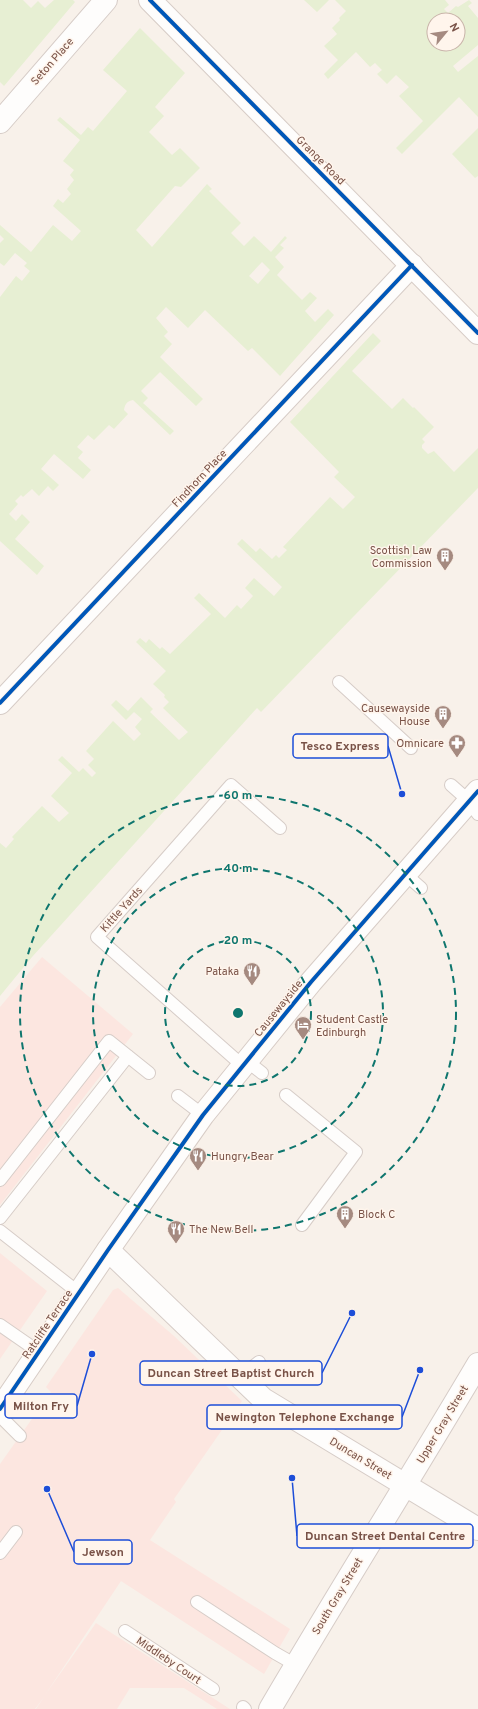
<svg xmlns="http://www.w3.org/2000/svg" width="478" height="1709" font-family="Overpass,sans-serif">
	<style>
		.commercial { fill: #fce6e0 }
		.garden { fill: #e7efd3; fill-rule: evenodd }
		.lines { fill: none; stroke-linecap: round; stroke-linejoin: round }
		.lane-casing { stroke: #d6ccc7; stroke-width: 14 }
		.street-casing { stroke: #d6ccc7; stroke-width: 24 }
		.secondary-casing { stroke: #d7ccc6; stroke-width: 24 }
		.lane { stroke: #fefdfc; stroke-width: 12 }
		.street { stroke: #fefdfc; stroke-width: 22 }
		.secondary { stroke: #fefdfc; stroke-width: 22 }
		.cycleway-casing { stroke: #fff5ec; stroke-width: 6 }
		.cycleway { stroke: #0057b8; stroke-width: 4 }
		.ring { fill: none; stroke: #0f766e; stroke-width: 2; stroke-dasharray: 7 5 }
		.labels { text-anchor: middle; stroke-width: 3; stroke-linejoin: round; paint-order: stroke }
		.street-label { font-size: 11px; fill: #795247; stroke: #fff5ec }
		.poi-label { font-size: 11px; fill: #795247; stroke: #fff5ec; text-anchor: end }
		.centre { fill: #0f766e; stroke: #fff5ec; stroke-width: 2 }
		.ring-label { font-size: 12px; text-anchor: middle; font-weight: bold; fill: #0f766e; stroke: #fff5ec; stroke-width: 3; stroke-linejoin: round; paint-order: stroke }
		.leader { fill: none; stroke: #1d4ed8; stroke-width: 1.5 }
		.callout-dot { fill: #1d4ed8; stroke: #fff5ec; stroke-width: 1.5 }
		.callout { fill: #fff5ec; stroke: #1d4ed8; stroke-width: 1.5 }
		.callout-label { font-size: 12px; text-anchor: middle; font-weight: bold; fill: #795247 }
	</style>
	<rect width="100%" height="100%" fill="#f8f1ea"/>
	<path class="commercial" d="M42 957 133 1034 0 1205V1007Z
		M0 1253 47 1291 0 1359Z
		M118 1288 174 1336 242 1401 174 1499 176 1502 150 1540 290 1629 264 1674 121 1581 45 1695 96 1623 230 1709H217L184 1688H130L117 1709H36L44 1697 35 1709H0V1464L51 1392 46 1387 113 1290Z"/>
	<path class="garden" d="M0 0H23L31 8 38 1 45 8 54 0H73L75 2 4 86 0 82Z
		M304 0H329L317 12Z
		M335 0H445L449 5 444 9 448 13 456 6 458 7 469 0 472 3 468 6 478 18V45L453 66 458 72 478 56V117L459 97 402 154 396 148 423 121 399 96 409 87 396 75 387 84 377 74 382 70 375 63 370 67 356 52 328 79 324 74 338 60 324 46 337 34 332 28 340 20 339 18 346 11ZM434 20H458V44H434Z
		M140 28 185 73 155 107 164 116 149 132 172 155 180 148 200 168 181 187 175 186 136 230 152 247 207 184 212 189 209 191 241 223 231 233 244 246 254 236 271 252 285 236 287 238 280 245 284 248 275 257 284 267 277 275 302 300 310 292 317 298 305 311 315 322 328 309 334 315 280 376 252 348 248 351 205 310 188 328 166 307 156 318 168 332 164 336 172 344 160 357 203 399 196 406 160 372 141 391 148 398 143 403 174 431 170 435 133 400C127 401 125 404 124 410L128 414 114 429 109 425 94 440 88 435 77 447 83 452 78 458 91 470 83 479 54 454 41 469 59 485 53 491 48 486 39 496 32 489 23 497 21 495 15 501 18 504 9 514 16 521 22 514 30 522 15 539 44 566 37 575 0 541V297L16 276 22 281 30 271 24 266 27 263 15 253 4 266 0 263V243L4 239 0 235V225L31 252 53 225 72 241 81 231 53 206 58 199 63 203 71 194 67 189 74 180 70 175 74 170 63 161 80 140 57 120 60 117 81 135 88 127 93 131 127 91 103 70ZM262 262 270 270 258 284 249 276Z
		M478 128V176L475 178 452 154Z
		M373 333 381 341 352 371 392 409 403 398 413 408 414 407 434 427 422 439 425 442 422 445V448L428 454 434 451 454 472 478 448V488L261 712 257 708 32 957 0 996V843L6 848 14 839 12 837 42 806 59 822 69 813 51 796 72 773 58 760 62 756 79 772 83 768 92 777 96 773 88 765 94 759 86 751 113 721 134 741 141 734 135 727 142 719 134 712 126 720 111 705 116 700 128 711 141 697 153 709 150 712 179 740 188 732 163 708 169 702 164 697 165 695 153 684 166 671 136 642 140 638 146 643 149 639 160 649 162 647 170 654 211 614 194 598 199 593 225 618 237 605 241 609 253 596 245 588 254 578 274 596 282 587 237 544 242 539 256 552 260 548 272 559 276 555 279 558 287 550 283 547 330 497 343 509 355 497 334 477 339 472 290 422Z"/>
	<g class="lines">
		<g class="lane-casing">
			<path id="lane" d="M339 682 411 748
				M451 785 469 801 478 814
				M405 874 421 888
				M247 1061 262 1073
				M243 1066 97 937 231 785 280 828
				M286 1095 356 1152 302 1225
				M178 1096 203 1115
				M0 1180 109 1041 149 1073
				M0 1218 128 1056
				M0 1231 79 1293
				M0 1325 39 1352
				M212 1373 224 1361
				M240 1377 259 1362
				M0 1416 20 1436
				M0 1553 16 1532
				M197 1602 275 1653 296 1665
				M125 1631 213 1689
				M243 1707 245 1709"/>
		</g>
		<g class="street-casing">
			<path id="street" d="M0 122 106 0
				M0 703 412 265
				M108 1250 263 1399 478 1529
				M270 1709C338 1593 410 1479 478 1364"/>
		</g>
		<g class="secondary-casing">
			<path id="secondary" d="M150 0 478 333
				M0 1409 108 1250 203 1115 311 982 478 791"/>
		</g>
		<use href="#lane" class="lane"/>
		<use href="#street" class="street"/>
		<use href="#secondary" class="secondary"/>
		<g class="cycleway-casing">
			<path id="cycleway" d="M150 0 478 333
				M0 703 412 265
				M0 1409 108 1250 203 1115 311 982 478 791"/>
		</g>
		<use href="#cycleway" class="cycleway"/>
	</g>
	<g class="ring">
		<circle cx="238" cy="1013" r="73"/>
		<circle cx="238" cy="1013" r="145"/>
		<circle cx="238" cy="1013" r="218"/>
	</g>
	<defs>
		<g id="building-pin" transform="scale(0.9)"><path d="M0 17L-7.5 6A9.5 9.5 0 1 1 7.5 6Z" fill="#a58a80" stroke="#fff5ec"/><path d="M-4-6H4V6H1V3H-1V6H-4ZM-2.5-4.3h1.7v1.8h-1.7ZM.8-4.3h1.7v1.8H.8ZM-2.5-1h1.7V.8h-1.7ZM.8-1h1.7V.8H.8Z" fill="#fff"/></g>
		<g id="pharmacy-pin" transform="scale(0.9)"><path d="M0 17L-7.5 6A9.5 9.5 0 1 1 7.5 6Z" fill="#a58a80" stroke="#fff5ec"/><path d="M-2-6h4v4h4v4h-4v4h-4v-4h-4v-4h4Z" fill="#fff"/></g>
		<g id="restaurant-pin" transform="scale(0.9)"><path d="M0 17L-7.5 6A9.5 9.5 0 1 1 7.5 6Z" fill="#a58a80" stroke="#fff5ec"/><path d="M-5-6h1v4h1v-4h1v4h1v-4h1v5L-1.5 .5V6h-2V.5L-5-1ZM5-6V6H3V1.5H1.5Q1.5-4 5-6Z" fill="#fff"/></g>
		<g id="hotel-pin" transform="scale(0.9)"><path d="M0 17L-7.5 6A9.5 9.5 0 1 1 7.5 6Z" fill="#a58a80" stroke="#fff5ec"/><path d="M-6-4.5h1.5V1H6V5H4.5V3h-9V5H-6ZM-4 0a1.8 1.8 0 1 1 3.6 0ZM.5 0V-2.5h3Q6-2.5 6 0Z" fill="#fff"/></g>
	</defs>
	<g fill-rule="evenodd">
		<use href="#building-pin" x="445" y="556"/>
		<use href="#building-pin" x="443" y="714"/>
		<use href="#pharmacy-pin" x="457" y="743"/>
		<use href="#restaurant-pin" x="252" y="971"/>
		<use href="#hotel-pin" x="303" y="1025"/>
		<use href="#restaurant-pin" x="198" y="1156"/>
		<use href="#building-pin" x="345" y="1214"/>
		<use href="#restaurant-pin" x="176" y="1229"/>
	</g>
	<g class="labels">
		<g class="street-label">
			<text transform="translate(52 61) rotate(-49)" y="4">Seton Place</text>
			<text transform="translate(321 160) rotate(45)" y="4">Grange Road</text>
			<text transform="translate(199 478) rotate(-47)" y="4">Findhorn Place</text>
			<text transform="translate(121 909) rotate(-48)" y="4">Kittle Yards</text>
			<text transform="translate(278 1008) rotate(-51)" y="4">Causewayside</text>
			<text transform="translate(47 1324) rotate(-56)" y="4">Ratcliffe Terrace</text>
			<text transform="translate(442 1424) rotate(-59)" y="4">Upper Gray Street</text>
			<text transform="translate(361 1458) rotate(31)" y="4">Duncan Street</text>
			<text transform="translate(337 1596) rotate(-59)" y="4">South Gray Street</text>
			<text transform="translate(169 1660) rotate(34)" y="4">Middleby Court</text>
		</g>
		<g class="poi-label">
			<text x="432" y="554">Scottish Law<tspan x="432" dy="13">Commission</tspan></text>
			<text x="430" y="712">Causewayside<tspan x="430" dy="13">House</tspan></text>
			<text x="444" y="747">Omnicare</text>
			<text x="239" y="975">Pataka</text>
			<text x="316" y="1023" text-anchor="start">Student Castle<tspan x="316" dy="13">Edinburgh</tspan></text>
			<text x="211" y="1160" text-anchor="start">Hungry Bear</text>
			<text x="358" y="1218" text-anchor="start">Block C</text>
			<text x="189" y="1233" text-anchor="start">The New Bell</text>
		</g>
	</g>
	<circle cx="238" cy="1013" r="6" class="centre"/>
	<g class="ring-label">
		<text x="238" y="799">60 m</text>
		<text x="238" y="872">40 m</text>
		<text x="238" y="944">20 m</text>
	</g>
	<path class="leader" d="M402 794L388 746M352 1313L322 1373M92 1354L77 1406M420 1370L402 1417M292 1478L297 1536M47 1489L74 1552"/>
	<g class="callout-dot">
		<circle cx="402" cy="794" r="4"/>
		<circle cx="352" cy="1313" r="4"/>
		<circle cx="92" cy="1354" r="4"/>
		<circle cx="420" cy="1370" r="4"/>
		<circle cx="292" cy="1478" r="4"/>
		<circle cx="47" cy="1489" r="4"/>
	</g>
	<g class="callout">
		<rect x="293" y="734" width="95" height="24" rx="4"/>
		<rect x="140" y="1361" width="182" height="24" rx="4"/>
		<rect x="5" y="1394" width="72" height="24" rx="4"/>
		<rect x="207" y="1405" width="195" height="24" rx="4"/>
		<rect x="297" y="1524" width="176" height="24" rx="4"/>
		<rect x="74" y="1540" width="58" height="24" rx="4"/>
	</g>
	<g class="callout-label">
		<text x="340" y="750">Tesco Express</text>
		<text x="231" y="1377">Duncan Street Baptist Church</text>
		<text x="41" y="1410">Milton Fry</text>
		<text x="305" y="1421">Newington Telephone Exchange</text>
		<text x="385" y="1540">Duncan Street Dental Centre</text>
		<text x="103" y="1556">Jewson</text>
	</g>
	<g transform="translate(446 32) rotate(61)"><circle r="19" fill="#fff5ec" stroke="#c9b4aa"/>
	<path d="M0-3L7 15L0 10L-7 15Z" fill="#a58a80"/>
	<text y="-6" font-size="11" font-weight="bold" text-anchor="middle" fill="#795247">N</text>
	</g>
</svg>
